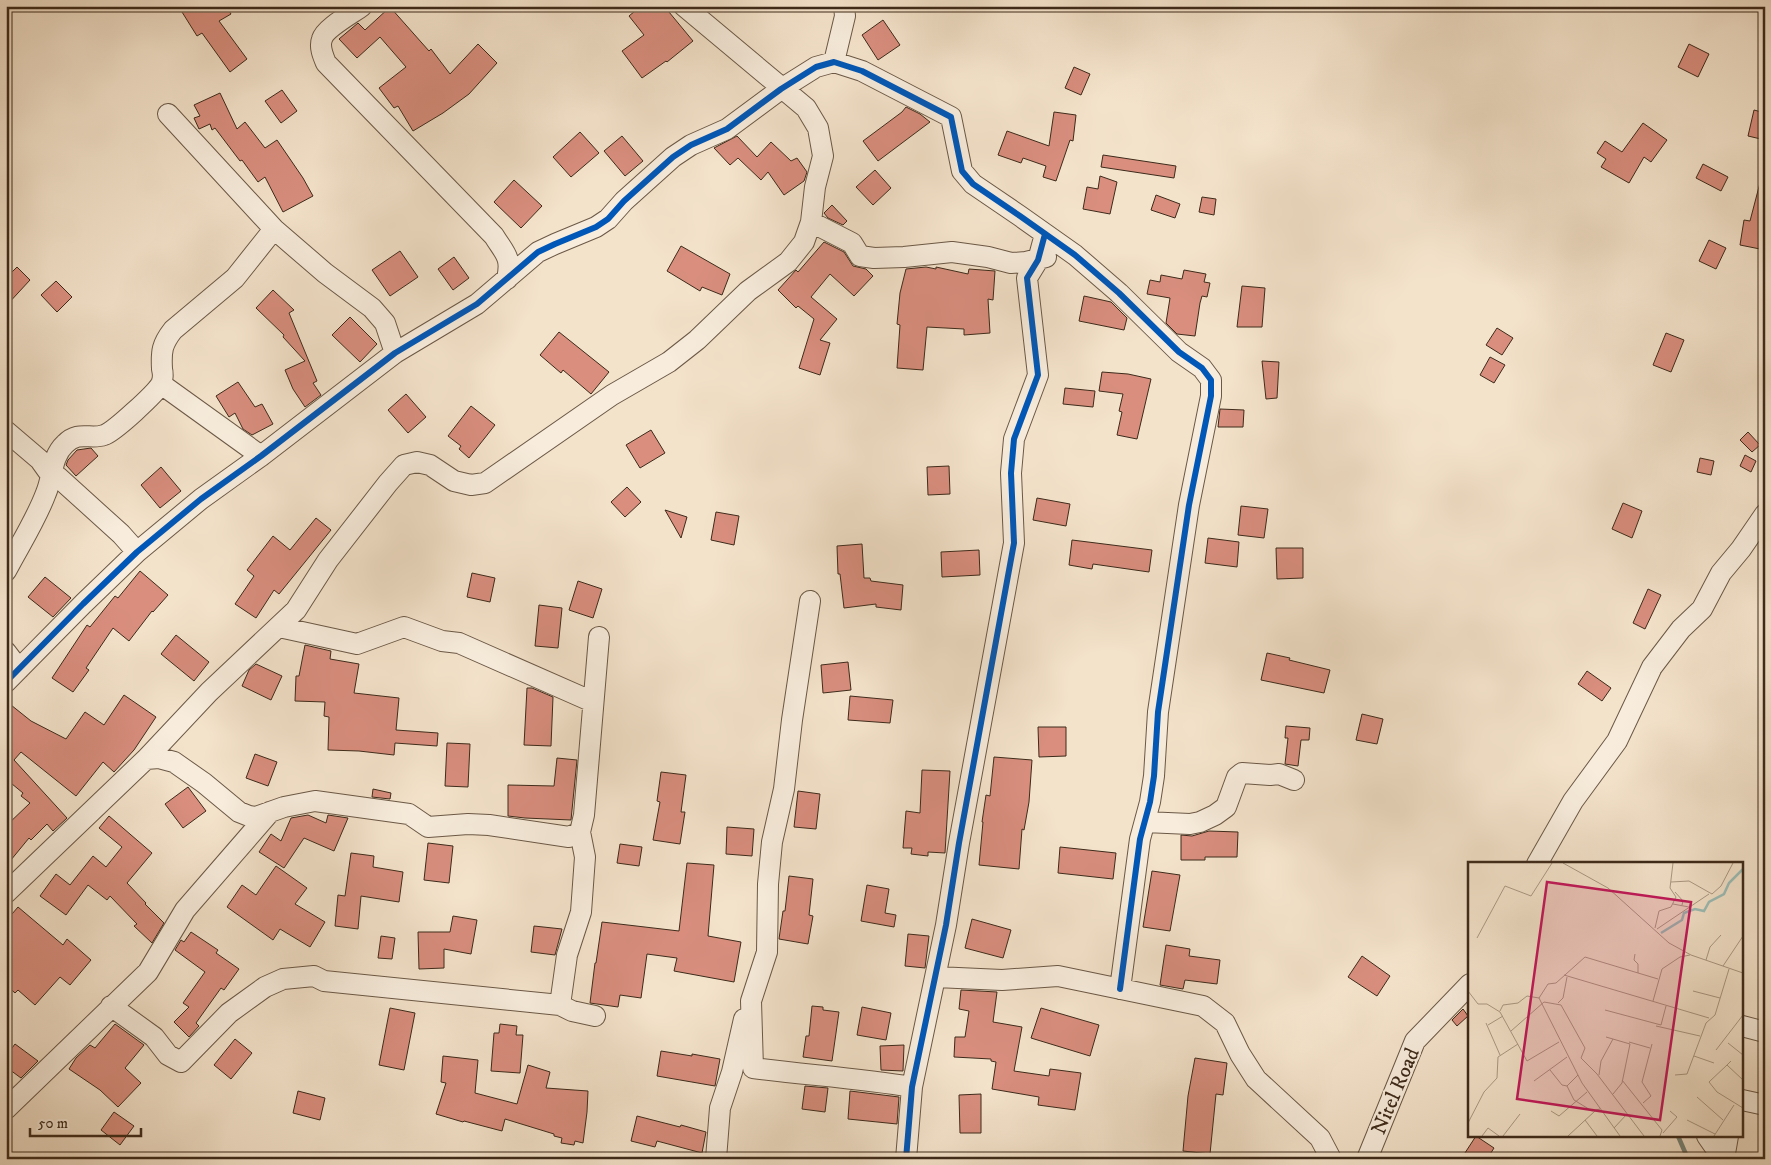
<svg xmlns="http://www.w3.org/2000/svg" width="1771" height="1165" font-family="'IM FELL DW Pica',serif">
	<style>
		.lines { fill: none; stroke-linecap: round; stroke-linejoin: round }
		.stream { stroke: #768378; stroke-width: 4.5 }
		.building { fill: #d98e7e; stroke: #3d2a1a }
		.minor-casing { stroke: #6b5846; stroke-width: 22 }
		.minor { stroke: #f8eddd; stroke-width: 20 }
		.cycleway-casing { stroke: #f8eddd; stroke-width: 9 }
		.cycleway { stroke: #0057b8; stroke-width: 6 }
		.labels { text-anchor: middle; stroke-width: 4.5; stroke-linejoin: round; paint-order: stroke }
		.street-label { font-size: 21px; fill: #3d2a1a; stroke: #f8eddd }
		.inset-river { fill: none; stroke: #9cbeb7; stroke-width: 2.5 }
		.inset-road { fill: none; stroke: #ab9984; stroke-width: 1 }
		.view { fill: #c2185b; fill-opacity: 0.15; stroke: #c2185b; stroke-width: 2.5 }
		.inset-edge { fill: none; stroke: #3d2a1a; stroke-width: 2.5 }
	</style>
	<rect width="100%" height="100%" fill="#f4e3cb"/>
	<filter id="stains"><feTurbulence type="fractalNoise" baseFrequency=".004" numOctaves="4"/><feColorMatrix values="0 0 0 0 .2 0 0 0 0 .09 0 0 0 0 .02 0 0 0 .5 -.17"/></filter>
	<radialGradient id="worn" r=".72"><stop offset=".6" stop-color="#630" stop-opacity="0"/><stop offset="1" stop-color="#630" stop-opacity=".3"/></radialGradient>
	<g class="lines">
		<path class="stream" d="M1678 1136 1688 1159"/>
	</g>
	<path class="building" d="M191 6H226L231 14 219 21 247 59 230 72 202 33 197 36 182 12Z
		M641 6H664L693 41 667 62 666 61 642 78 622 51 644 35 629 16Z
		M390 7 429 51 431 49 450 74 478 44 497 63 469 94 443 113 413 131 398 106 394 108 379 88 406 67 380 37 357 58 339 39 358 23 365 30Z
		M883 20 900 45 878 60 862 35Z
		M1689 44 1709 54 1698 77 1678 67Z
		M1074 67 1090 74 1081 95 1065 88Z
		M282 90 297 111 281 123 265 101Z
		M220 93 237 129 245 122 265 148 277 140 303 178 313 196 283 212 265 177 258 182 242 160 240 161 215 128 212 130 210 124 199 129 194 118 200 116 194 105Z
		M906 107 920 114 930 122 878 161 863 141 902 112Z
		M1754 110 1765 113V140L1748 136Z
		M1054 112 1076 115 1073 141 1070 140 1056 181 1043 177 1046 166 1023 158 1021 163 998 155 1007 131 1049 146Z
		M1643 123 1667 140 1651 162 1644 157 1629 183 1601 167 1606 159 1597 153 1605 141 1622 152Z
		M580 132 599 153 571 177 553 157Z
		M622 136 643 161 625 176 604 151Z
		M737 136 757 157 771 142 791 161 797 158 807 172 804 181 784 195 768 172 761 180 738 158 730 165 714 148Z
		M1103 155 1176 166 1174 178 1101 167Z
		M1703 164 1728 177 1721 191 1696 178Z
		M875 170 891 188 873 205 856 187Z
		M1100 176 1117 182 1110 214 1083 209 1087 187 1098 189Z
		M1761 179 1765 180V250L1740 245 1744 220 1750 221Z
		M514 180 542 206 521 228 494 202Z
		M1156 195 1180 204 1175 218 1151 210Z
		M1202 197 1216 199 1214 215 1199 212Z
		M832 205 847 221 843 225 828 218 824 213Z
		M1709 240 1726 248 1716 269 1699 261Z
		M824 242 844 252 853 266 866 269 873 276 854 296 830 274 811 297 837 319 820 340 830 343 820 375 799 368 814 319 798 306 796 308 778 290 796 270 798 272Z
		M681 246 730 274 722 295 702 287 700 291 667 271Z
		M400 251 418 277 390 296 372 270Z
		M454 257 469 278 453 290 438 269Z
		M17 267 30 280 6 306V278Z
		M926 267 936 269V267L968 274 969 269 995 271 993 300 988 299 990 333 964 335V329L927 327 923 370 897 368 900 325 897 324 900 293 906 269Z
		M1184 270 1206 274 1204 282 1210 283 1207 297 1202 296 1200 303 1195 336 1177 334 1166 323 1170 298 1147 294 1150 280 1160 282 1161 275 1182 279Z
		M56 281 72 297 57 312 41 295Z
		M1242 286 1265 288 1262 327H1237Z
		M273 290 294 310 289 313 317 381 313 383 321 395 305 407 293 389 285 370 305 361 283 337 284 335 256 308Z
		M1084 296 1111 302 1127 318 1124 330 1079 321Z
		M350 317 377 344 360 362 332 335Z
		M1497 328 1513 338 1502 355 1486 345Z
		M559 332 609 372 591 394 563 370 561 373 540 355Z
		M1666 333 1684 340 1671 372 1653 365Z
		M1490 357 1505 365 1494 383 1480 375Z
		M1262 361 1279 362 1277 398 1266 399Z
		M1102 372 1128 374 1151 379 1137 439 1117 435 1122 412 1119 411 1123 394 1099 391Z
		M238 382 255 407 262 404 273 424 252 435 243 429 235 413 229 417 216 396Z
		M1065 388 1095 391 1093 407 1063 404Z
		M406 394 426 417 408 433 388 410Z
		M471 406 495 425 469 458 459 449 461 446 448 436Z
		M1220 409 1244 410 1243 427H1218Z
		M651 430 665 453 640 468 626 445Z
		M1748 432 1760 445 1752 452 1740 440Z
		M91 448 98 456 76 476 66 465 68 460 77 450Z
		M1745 455 1756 461 1751 472 1740 466Z
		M1700 458 1714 461 1711 475 1697 472Z
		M949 466 950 494 928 495 927 467Z
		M161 467 181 491 160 508 141 485Z
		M627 487 641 502 625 517 611 502Z
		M1037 498 1070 504 1066 526 1033 520Z
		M1623 503 1642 511 1632 538 1612 529Z
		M1241 506 1268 509 1264 538 1238 535Z
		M665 510 687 517 681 538Z
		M716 512 739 516 734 545 711 540Z
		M316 518 331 530 279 594 274 590 256 618 235 604 254 576 247 570 273 536 290 550Z
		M1208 538 1239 542 1237 567 1205 563Z
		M1072 540 1152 550 1149 572 1093 564 1092 569 1069 565Z
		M862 544 864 578H870L871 581 903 585 901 610 876 607V604L844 608 840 574H838L837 546Z
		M1276 548H1303V578L1277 579Z
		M979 550 980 575 942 577 941 552Z
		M140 571 168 595 153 612 152 611 129 641 113 628 86 668 89 670 73 692 52 678 87 625 90 627 115 596 118 598Z
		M472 573 495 578 490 602 467 597Z
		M45 577 71 598 53 617 28 597Z
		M578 581 602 589 593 618 569 610Z
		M1648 589 1661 595 1645 629 1633 623Z
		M539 605 562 608 558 648 535 646Z
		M176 635 209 662 194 681 161 654Z
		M305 645 331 651 330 659 359 664 354 693 399 698 396 730 438 733 437 746 395 743 394 755 359 751 328 750 329 717 324 716 325 702 295 701 296 676H299Z
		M1267 653 1290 658 1289 660 1330 670 1324 693 1261 680Z
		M848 662 851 690 823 693 821 665Z
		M256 664 282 676 271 700 242 686 249 670Z
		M1587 671 1611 688 1602 701 1578 684Z
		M527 688H532L553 697 551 746 524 745Z
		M124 695 156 717 134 750 114 772 103 762 76 796 21 752 14 760 67 818 53 831 47 824 31 840 29 838 6 866V826L30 803 21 796 23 793 6 779V701L31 721 66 739 85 712 104 725Z
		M850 696 893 700 890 723 848 720Z
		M1362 714 1383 719 1377 744 1356 740Z
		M1286 726 1310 728 1309 740H1301L1298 766 1285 764 1288 738H1285Z
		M1038 727H1066V756L1039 757Z
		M447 743 470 744 468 787 445 786Z
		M255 754 277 762 268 786 246 778Z
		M994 757 1032 760 1029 802 1024 830 1022 829 1019 869 979 865 983 822H982L986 795 990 796Z
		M557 758 577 760 571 820 525 818 508 816V785L554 786Z
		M922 770 950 771 945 853 928 852V856L911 854 912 848H903L906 811 920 813Z
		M661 772 686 775 681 812H685L680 844 653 840 660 802 657 801Z
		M188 787 206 811 183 828 165 804Z
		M373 789 391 793 390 799 372 797Z
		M798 791 820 794 816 829 794 827Z
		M308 815 326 823 328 815 348 818 334 851 304 838 284 868 259 852 271 834 281 841 291 818Z
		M109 816 152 853 127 883 146 903 145 904 164 923 152 943 134 926 137 924 110 896 107 900 88 885 66 915 40 896 56 874 70 885 93 856 106 867 122 847 99 828Z
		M727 827 754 829 752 856 726 854Z
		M1209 831 1238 832 1237 857H1205V860H1181V835L1192 836Z
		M428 843 453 846 449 883 424 880Z
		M620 844 642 847 639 866 617 863Z
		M1060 847 1116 853 1113 879 1058 873Z
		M351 853 374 856 373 867 403 872 399 902 361 896 358 929 335 926 338 895 345 896Z
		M687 863 714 865 708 936 741 942 734 982 674 971 677 958 647 954 641 998 620 995 618 1007 590 1003 595 963H596L602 922 679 931Z
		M276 866 307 888 295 904 325 922 310 947 280 929 273 940 227 907 242 885 256 895Z
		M1152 871 1180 875 1170 931 1143 927Z
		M789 876 813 879 809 915 813 916 808 944 779 939 783 911H785Z
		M867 885 889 889 885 913 896 915 894 927 861 921Z
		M18 907 63 945 67 939 91 960 70 985 60 977 35 1005 18 990 15 993 6 985V921Z
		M453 916 477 920 471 954 444 949V968L419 969 418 932H450Z
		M972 919 1011 930 1003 958 965 948Z
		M534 926 562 929 555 955 531 952Z
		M191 932 218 950 216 953 239 969 224 990 221 988 196 1023 199 1026 189 1037 174 1022 189 1007 183 1003 205 972 175 950 181 940 184 942Z
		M908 934 929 936 925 968 905 966Z
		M381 936 395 938 392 959 378 958Z
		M1166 945 1190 949 1189 956 1220 960 1217 984 1185 980 1183 989 1160 985Z
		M1362 956 1390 976 1377 996 1348 977Z
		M961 990 997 992 993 1022 1022 1027 1014 1071 1049 1076 1050 1069 1081 1073 1075 1110 1038 1105 1039 1097 992 1089 996 1062 991 1061V1059L954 1057 955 1037H965L969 1011 959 1009Z
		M812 1006 823 1007V1010L839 1012 832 1061 803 1057 806 1036H809Z
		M862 1007 891 1013 886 1040 857 1035Z
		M390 1008 415 1013 404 1070 379 1065Z
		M1041 1008 1099 1025 1090 1056 1031 1038Z
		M1463 1009 1468 1016 1457 1026 1452 1020Z
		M115 1024 144 1045 125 1068 141 1083 118 1107 100 1090 69 1069 76 1058 90 1045 95 1048Z
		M500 1024 517 1026 516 1035H523L520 1073 491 1071 494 1033H499Z
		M235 1039 252 1053 231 1079 214 1065Z
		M15 1044 38 1061 21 1078 6 1067V1056Z
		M904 1045 903 1071 881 1070 880 1046Z
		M661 1051 692 1056V1054L720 1059 715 1086 657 1076Z
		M443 1056 478 1060 475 1093 517 1104 528 1065 550 1072 546 1088 588 1091 587 1112 583 1143 575 1141 574 1145 561 1143 562 1138 554 1136V1134L505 1119 502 1131 464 1121 463 1122 436 1114 446 1083 441 1082Z
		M1195 1058 1227 1063 1223 1095 1216 1094 1210 1154 1183 1151 1188 1096Z
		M805 1086 828 1088 825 1112 802 1109Z
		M298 1091 325 1098 320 1120 293 1113Z
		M850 1091 899 1097 897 1124 848 1119Z
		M981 1094V1133H960L959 1095Z
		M114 1112 134 1126 120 1145 101 1130Z
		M637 1116 680 1127 681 1125 706 1132 702 1153 657 1141 655 1147 631 1141Z
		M1476 1136 1494 1148 1487 1159H1461Z"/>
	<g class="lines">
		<g class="minor-casing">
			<path id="minor" d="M362 6C353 13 325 28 322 39 319 47 323 56 326 63L494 236C505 254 512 257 507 279
				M834 62 845 16 844 6
				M168 114 274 229 325 273 372 308 385 323 395 353
				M811 222 852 243 860 256 874 258 904 257 952 252 988 257 1011 263 1026 262 1046 257
				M161 384 261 456
				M6 431 40 460 50 474 58 477 121 534 137 552
				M6 571C19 546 36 520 46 493 53 477 51 457 65 444 79 430 90 440 104 435 114 432 156 393 161 384 163 380 163 373 162 369 161 351 162 344 173 330L235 278 274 229
				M810 601 792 720 784 789 772 842 768 884 767 952 751 1001 753 1068C806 1075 859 1078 912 1087
				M279 627 357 644 404 627 442 641 459 643 593 702
				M6 652 19 669
				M6 682 83 604 137 552 201 499 261 456 395 353 477 304 538 252 555 244 596 227 608 219 624 201 673 157 691 145 727 129 781 89 816 67 834 62 862 71 951 117 962 171 973 184 1020 216 1075 255 1119 293 1179 352 1202 368 1211 380V396L1189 505 1158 712 1154 776 1150 802 1140 839 1120 989
				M146 759 159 758 174 762 204 783 239 812 249 816 256 817 284 807 315 801 409 814 428 827 468 824 489 825 569 837 580 832 584 815 599 637
				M1145 822 1190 824 1200 822 1215 815 1226 807 1237 777 1242 773 1270 775 1279 774 1294 780
				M1537 864 1573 801 1617 741 1652 667 1681 629 1702 609 1721 573 1741 549 1765 514
				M6 893 146 759 209 692 296 610 328 560 388 483 404 465 417 462 430 465 454 481 471 485 485 483 612 395 669 362 697 340 748 291 788 262 804 242 811 222 815 187 823 156 818 128 806 108 684 6
				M936 977 1002 980 1058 976 1203 1006 1225 1023 1240 1054 1256 1079 1320 1138 1331 1159
				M560 1005 567 955 581 912 585 857 580 832
				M111 1006 154 1037 168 1055 181 1062 229 1013 265 987 283 979 314 976 324 981 560 1005 572 1011 595 1016
				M1742 1026 1765 1032
				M1742 1100 1765 1105
				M6 1109 148 972 185 910 270 812
				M1707 1136 1723 1159
				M716 1159 720 1108 732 1072 744 1019
				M906 1159 912 1087 946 925 959 843 1014 543 1011 473 1014 439 1038 375 1027 278 1038 260 1045 234
				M1367 1159 1415 1041 1470 984
				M1724 1159 1728 1136"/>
		</g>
		<use href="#minor" class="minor"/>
		<g class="cycleway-casing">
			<path id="cycleway" d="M6 682 83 604 137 552 201 499 261 456 395 353 477 304 538 252 555 244 596 227 608 219 624 201 673 157 691 145 727 129 781 89 816 67 834 62 862 71 951 117 962 171 973 184 1020 216 1075 255 1119 293 1179 352 1202 368 1211 380V396L1189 505 1158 712 1154 776 1150 802 1140 839 1120 989
				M906 1159 912 1087 946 925 959 843 1014 543 1011 473 1014 439 1038 375 1027 278 1038 260 1045 234"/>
		</g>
		<use href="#cycleway" class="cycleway"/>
	</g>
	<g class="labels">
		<g class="street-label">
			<text transform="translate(1395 1091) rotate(-67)" y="7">Nitel Road</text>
		</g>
	</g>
	<g transform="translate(1468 862)">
		<rect width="275" height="275" fill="#f4e3cb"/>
		<path class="inset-river" d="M193 71 214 58 216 51 227 47 236 49 241 40 256 32 261 21 275 7"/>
		<path class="inset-road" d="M95 1 140 26 201 81 223 93 275 111M203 20 221 19 244 32 253 24 265 1M207 30 215 39 214 43M205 42 221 45M187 66 191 49 203 45 208 35 202 26 205 1M189 67 241 32M9 76 37 24 63 34 84 1M167 92 166 98 170 102V111M238 98 242 85 253 73M255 104 275 74M96 113 241 156M0 129 10 142H19L32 150 59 199 91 180M225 129 252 136M185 139 194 107 212 95 222 93M90 141 95 136 99 115M137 148 193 163 198 144M32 149 35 143 50 141 59 134 71 136M18 161 32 193M20 163 35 154M188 164 232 174M43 169 76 140 93 143 117 186 113 196 129 212 176 274M138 175 162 182 154 221 145 232M161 180 182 186M260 181 275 193M248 188 275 153M226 194 246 201M263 199 259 203 275 218M259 203 241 220 249 230 275 246M82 208 94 223 99 224 106 238 124 249 132 247M131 213 133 199 145 177M207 213 219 212 238 161 247 153 261 107M154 218 194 268 192 274M66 219 99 195M99 224 110 213M229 235 255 258M175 241 183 234 174 220 184 182M83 249 91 254 119 230M117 258 129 274M219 258 247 272M0 261 16 230 29 216 30 195 50 182M146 266 159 252M195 271 209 255 202 249M14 274 20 266 31 274M35 274 52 252M100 274 127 249M152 274 114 221 71 136 80 122 88 121 117 95 190 117M246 274 266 243"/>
		<path class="view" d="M79 20 223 40 192 258 49 237Z"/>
		<rect width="275" height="275" class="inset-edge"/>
	</g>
	<rect width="1771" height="1165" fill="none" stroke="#f4e3cb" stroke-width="25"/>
	<rect x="8" y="8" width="1756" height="1150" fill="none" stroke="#3d2a1a" stroke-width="2.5"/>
	<rect x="12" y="12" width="1746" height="1140" fill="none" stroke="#3d2a1a"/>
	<path d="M30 1128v8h111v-8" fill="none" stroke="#3d2a1a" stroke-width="2.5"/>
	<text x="38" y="1128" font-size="15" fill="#3d2a1a" stroke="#f8eddd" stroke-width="4" paint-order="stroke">50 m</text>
	<rect width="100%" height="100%" filter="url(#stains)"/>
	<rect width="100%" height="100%" fill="url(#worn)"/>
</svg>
